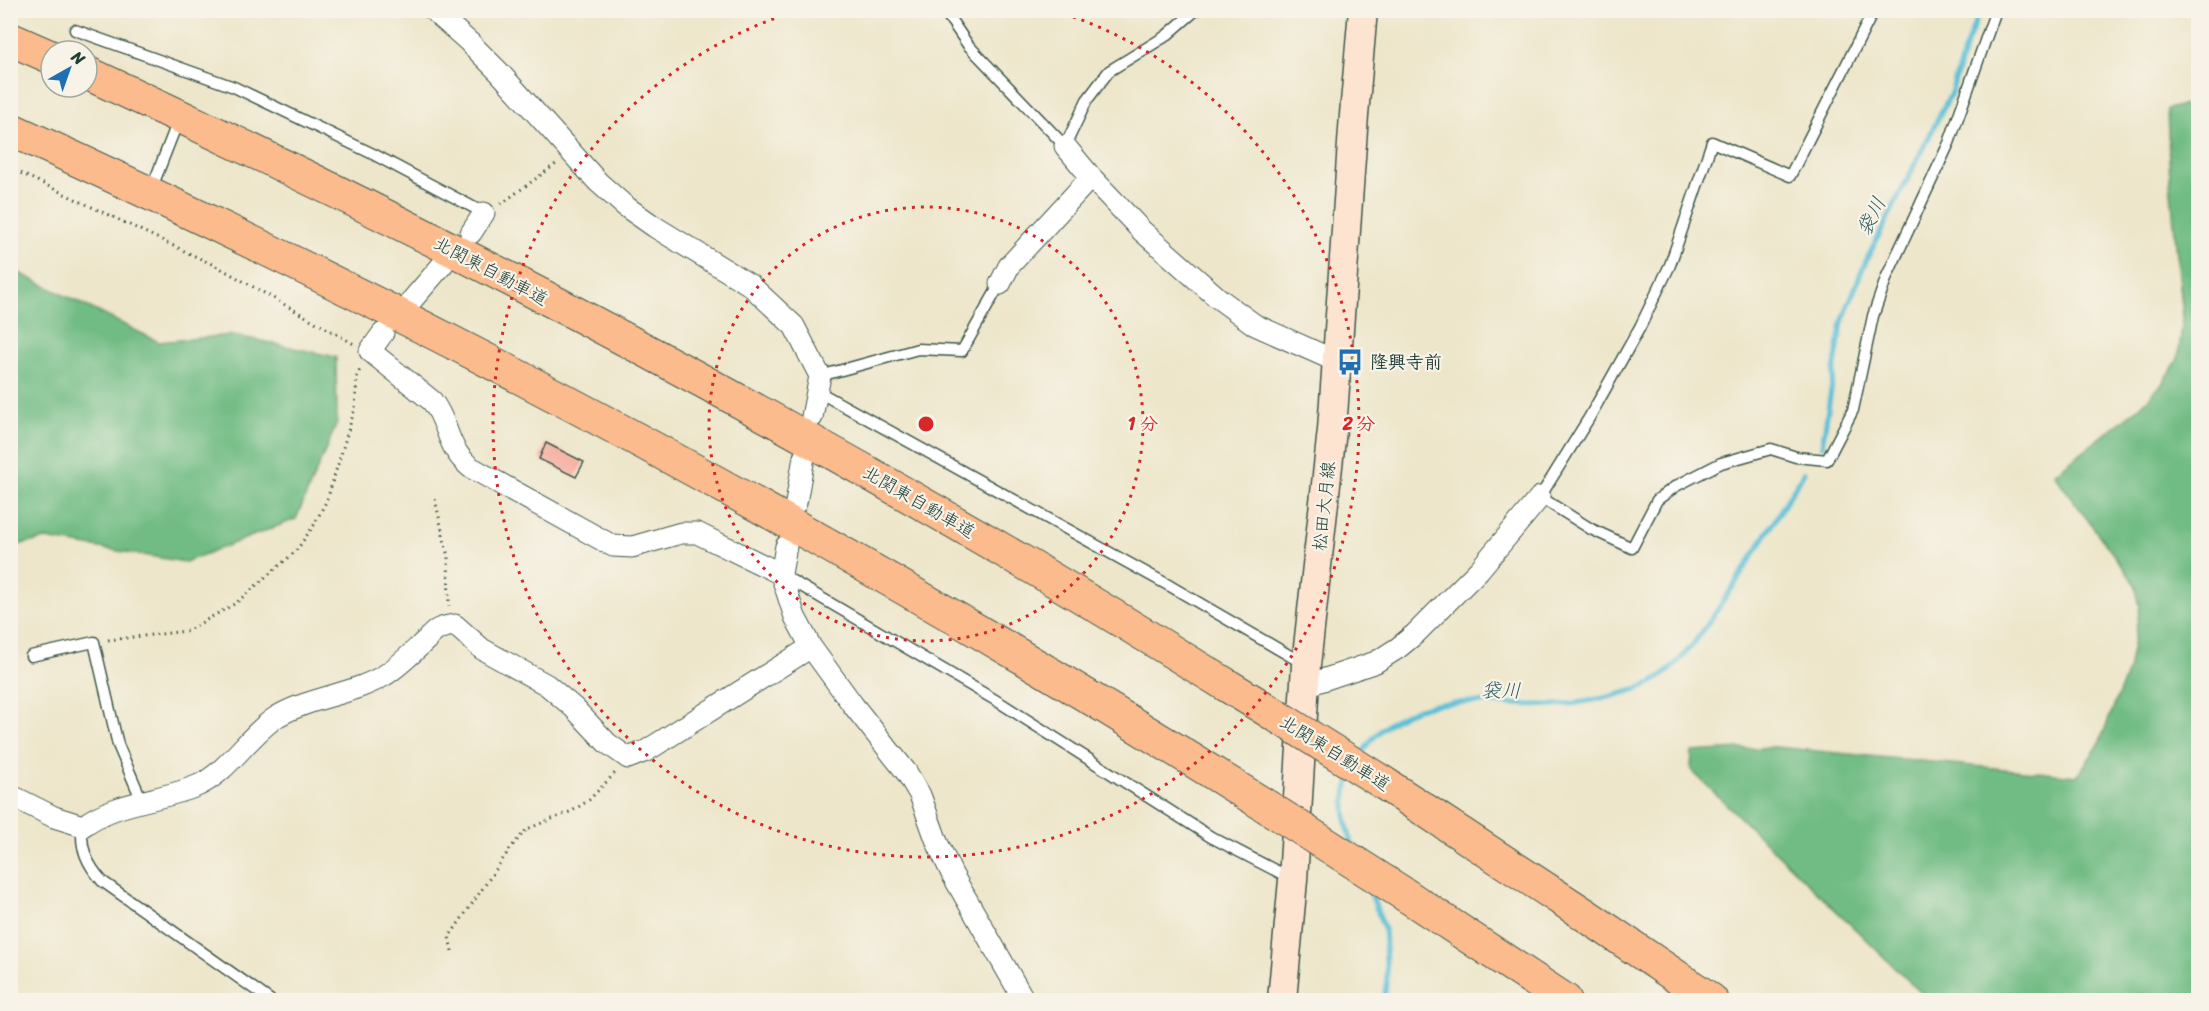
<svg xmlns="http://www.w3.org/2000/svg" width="2209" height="1011" font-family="Sriracha,'Klee One',sans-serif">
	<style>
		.forest { fill: #71bc84; stroke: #487c5c; stroke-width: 1.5 }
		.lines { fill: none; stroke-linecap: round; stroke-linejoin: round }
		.stream { stroke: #59bfd7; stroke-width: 5 }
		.building { fill: #f6aa9d }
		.service-casing { stroke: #3e564a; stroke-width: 13 }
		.minor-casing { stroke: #3e564a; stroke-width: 23 }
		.secondary-casing { stroke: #3e564a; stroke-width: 31 }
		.motorway-casing { stroke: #3e564a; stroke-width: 35 }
		.path { stroke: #3e564a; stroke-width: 3; stroke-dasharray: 1.5 4.5; stroke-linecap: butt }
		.service { stroke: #fff; stroke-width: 10 }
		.minor { stroke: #fff; stroke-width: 21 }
		.secondary { stroke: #fde4d1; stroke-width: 28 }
		.motorway { stroke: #fbbb8d; stroke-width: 33 }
		.motorway-bridge-casing { stroke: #3e564a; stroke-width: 35; stroke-linecap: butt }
		.motorway-bridge { stroke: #fbbb8d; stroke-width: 33 }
		.ring { fill: none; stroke: #d62828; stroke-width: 3; stroke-dasharray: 3 6 }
		.labels { text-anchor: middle; stroke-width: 4.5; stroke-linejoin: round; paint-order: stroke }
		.street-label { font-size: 18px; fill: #1f3d34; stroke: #f7f3e8 }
		.poi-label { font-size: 18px; font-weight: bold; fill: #1f3d34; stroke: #f7f3e8; text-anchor: start }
		.water-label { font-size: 20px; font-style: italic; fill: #2e5e5d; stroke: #f7f3e8 }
		.centre { fill: #d62828; stroke: #f7f3e8; stroke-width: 3 }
		.ring-label { font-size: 18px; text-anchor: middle; font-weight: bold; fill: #d62828; stroke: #f7f3e8; stroke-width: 4.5; stroke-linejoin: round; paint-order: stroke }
	</style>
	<rect width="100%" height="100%" fill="#f7f3e8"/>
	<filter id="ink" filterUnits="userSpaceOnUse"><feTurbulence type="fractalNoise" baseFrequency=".0167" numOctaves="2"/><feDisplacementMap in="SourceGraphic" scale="12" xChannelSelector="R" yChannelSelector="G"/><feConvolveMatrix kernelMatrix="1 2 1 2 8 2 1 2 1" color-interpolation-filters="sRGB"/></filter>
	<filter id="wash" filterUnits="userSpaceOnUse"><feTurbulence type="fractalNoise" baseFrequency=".008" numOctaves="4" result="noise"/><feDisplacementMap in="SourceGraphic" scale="24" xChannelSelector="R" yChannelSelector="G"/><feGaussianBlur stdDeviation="1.35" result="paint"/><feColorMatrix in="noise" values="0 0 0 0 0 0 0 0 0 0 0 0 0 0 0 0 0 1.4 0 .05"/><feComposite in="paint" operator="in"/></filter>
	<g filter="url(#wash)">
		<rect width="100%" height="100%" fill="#ede6ca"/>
		<path class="forest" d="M2198 101V1000H1934L1919 991 1691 770 1692 752 1775 747 2077 776 2098 746 2128 671 2140 607 2135 584 2054 474 2141 406 2164 382 2178 359 2183 318 2170 181 2167 109Z
			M11 269 159 342 233 335 336 357 337 423 296 519 185 562 46 539 11 546Z"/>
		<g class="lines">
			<path class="stream" d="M1822 446 1842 322 1864 265 1951 93 1964 51 1980 10
				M1361 755C1404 683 1482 706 1551 705 1578 705 1630 694 1653 682 1681 666 1704 629 1722 603 1751 561 1777 516 1804 472
				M1351 777C1341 801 1345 823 1353 846
				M1368 886 1384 928 1387 978 1384 1000"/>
		</g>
		<g id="blocks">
			<path class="building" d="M546 443 584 462 576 477 539 459Z"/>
		</g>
	</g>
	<g filter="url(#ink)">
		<use href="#blocks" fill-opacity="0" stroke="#3e564a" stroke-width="1.5"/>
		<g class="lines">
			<g class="service-casing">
				<path id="service" d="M944 10 968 45 1065 146 1087 100 1109 71 1166 36 1196 10
					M1874 10 1790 176 1712 142 1670 265 1640 327 1589 418 1540 497 1591 529 1632 548 1657 500 1676 486 1721 463 1771 449 1796 457 1827 460 1853 410 1873 316 1887 276 1949 143 1996 10
					M75 30 234 87 373 154 484 213
					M151 190 178 121
					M820 376 918 349 962 351 1000 284
					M817 391 1170 586 1304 664
					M784 576 1002 704 1211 837 1290 878
					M31 656 94 642 118 745 142 801
					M83 826C79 848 88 865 102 881L270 1000"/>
			</g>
			<g class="minor-casing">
				<path id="minor" d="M433 10 469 42 499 72 598 182 625 206 655 227 750 285 794 326 820 376 812 417
					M1065 146 1091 177 1142 231 1218 298 1255 325 1338 362
					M471 233 484 213
					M1000 284 1009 266 1091 177
					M412 300 443 264
					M383 333 370 351 432 401C450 424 445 446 470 467L613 546 632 547 681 533H697L781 574
					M796 503 804 457
					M786 546 781 574 795 617 811 647 853 705 907 773 920 795 937 842 952 874 1024 1000
					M1305 686 1376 662 1398 648 1415 634 1479 570 1540 497
					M10 795 54 817 83 826C116 801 162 801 199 785 229 771 249 734 278 716 311 697 352 695 385 675 399 666 411 654 424 642 428 639 432 633 437 630 442 627 449 626 455 625L482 649 547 685 574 708 607 743 628 758 646 751 811 647"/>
			</g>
			<g class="secondary-casing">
				<path id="secondary" d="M1282 1000 1293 880 1306 665 1332 430 1354 115 1363 10"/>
			</g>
			<g class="motorway-casing">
				<path id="motorway" d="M10 39 51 57
					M87 73C407 220 720 384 1023 562 1107 611 1189 662 1272 713
					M10 129C444 325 863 553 1266 806
					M1382 782 1584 914 1711 1000
					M1407 896 1565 1000"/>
			</g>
			<path class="path" d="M10 168 220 268 354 344
				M501 204 556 164
				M435 499 448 557 449 606
				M108 640 187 631 236 603 296 551 314 525 327 500 355 408 357 376 361 367
				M452 951 449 937 512 846 527 829 572 811 589 800 615 773"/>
			<use href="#service" class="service"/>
			<use href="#minor" class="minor"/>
			<use href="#secondary" class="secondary"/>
			<use href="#motorway" class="motorway"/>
			<g class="motorway-bridge-casing">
				<path id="motorway-bridge" d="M1272 713 1382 782
					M1266 806 1407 896"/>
			</g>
			<use href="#motorway-bridge" class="motorway-bridge"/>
		</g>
	</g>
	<g class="ring">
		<circle cx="926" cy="424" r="217"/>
		<path d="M1056 11A433 433 0 1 1 796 11"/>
	</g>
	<defs>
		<g id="bus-bare" transform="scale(2.07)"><path d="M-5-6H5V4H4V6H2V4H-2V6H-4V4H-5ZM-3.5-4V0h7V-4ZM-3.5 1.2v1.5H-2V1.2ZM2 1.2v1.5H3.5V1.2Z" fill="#1f6fb2" stroke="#f7f3e8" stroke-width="2.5" paint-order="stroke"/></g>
	</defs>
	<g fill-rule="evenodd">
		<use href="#bus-bare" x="1350" y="362"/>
	</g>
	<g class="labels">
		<g class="street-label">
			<text transform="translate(491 271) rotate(28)" y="6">北関東自動車道</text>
			<text transform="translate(919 502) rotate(30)" y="6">北関東自動車道</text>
			<text transform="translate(1324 506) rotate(-84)" y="6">松田大月線</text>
			<text transform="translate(1335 753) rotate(32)" y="6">北関東自動車道</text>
		</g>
		<g class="poi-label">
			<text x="1370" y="368">隆興寺前</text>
		</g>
		<g class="water-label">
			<text transform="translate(1871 216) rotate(-63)" y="7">袋川</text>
			<text transform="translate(1501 690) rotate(1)" y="7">袋川</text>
		</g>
	</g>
	<circle cx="926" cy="424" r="9" class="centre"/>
	<g class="ring-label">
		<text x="1143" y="430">1 分</text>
		<text x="1359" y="430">2 分</text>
	</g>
	<rect width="2209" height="1011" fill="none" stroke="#f7f3e8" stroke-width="36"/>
	<g transform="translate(69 69) rotate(40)"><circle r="28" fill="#f7f3e8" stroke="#a1aaa0" stroke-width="1.5"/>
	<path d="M0-4.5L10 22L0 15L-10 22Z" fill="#1f6fb2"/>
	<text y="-9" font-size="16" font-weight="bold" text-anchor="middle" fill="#1f3d34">N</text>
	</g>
</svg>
